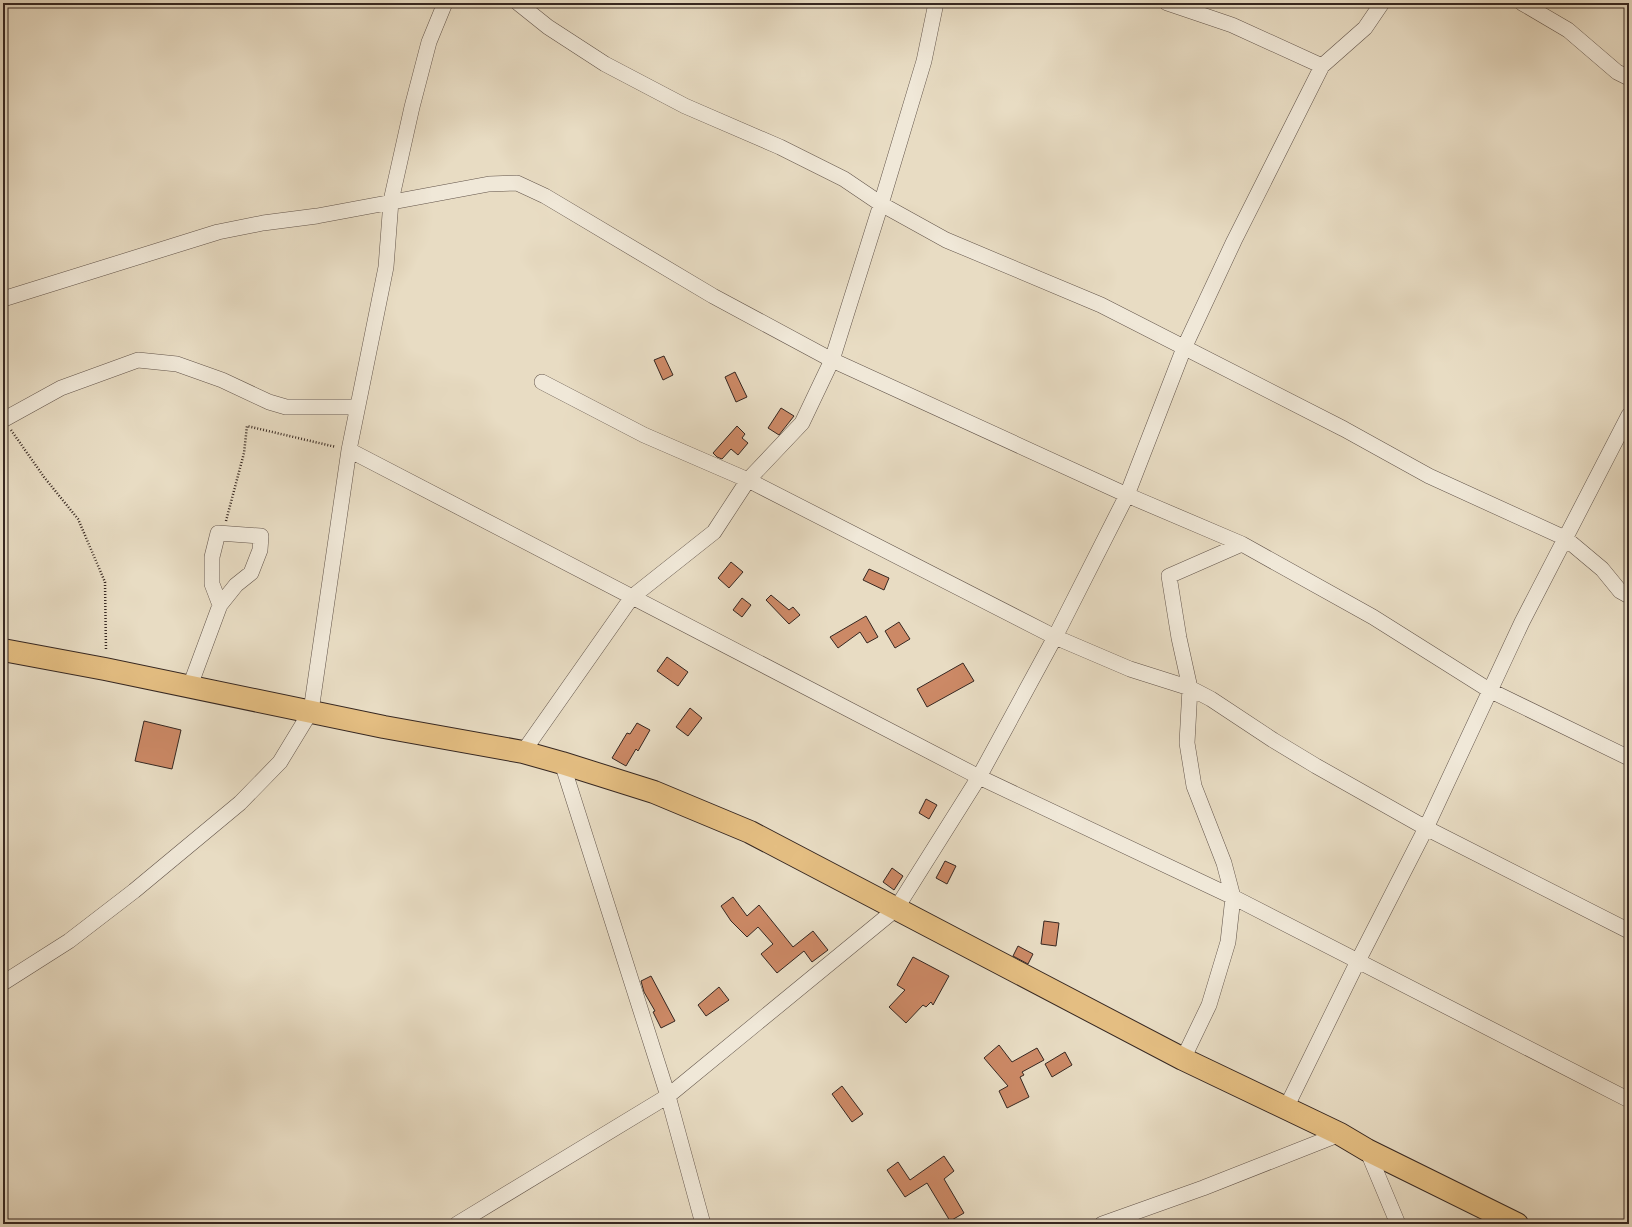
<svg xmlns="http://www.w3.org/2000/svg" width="1632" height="1227" font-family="'IM FELL French Canon',serif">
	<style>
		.building { fill: #cc8966; stroke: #362721 }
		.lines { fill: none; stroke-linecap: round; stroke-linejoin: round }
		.minor-casing { stroke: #62544a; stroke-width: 16 }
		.trunk-casing { stroke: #362721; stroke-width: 24 }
		.path { stroke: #362721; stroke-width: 2.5; stroke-dasharray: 1 2; stroke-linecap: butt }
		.minor { stroke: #f0e8d8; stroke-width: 15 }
		.trunk { stroke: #e4be82; stroke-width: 22 }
	</style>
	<rect width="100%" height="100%" fill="#e8dcc3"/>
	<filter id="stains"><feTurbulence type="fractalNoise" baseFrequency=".005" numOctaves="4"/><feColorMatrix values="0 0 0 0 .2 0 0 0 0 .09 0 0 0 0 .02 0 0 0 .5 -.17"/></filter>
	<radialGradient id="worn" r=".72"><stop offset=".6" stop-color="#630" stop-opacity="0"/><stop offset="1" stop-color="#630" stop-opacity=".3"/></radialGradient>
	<path class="building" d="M664 356 673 375 663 380 654 360Z
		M735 372 747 397 736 402 725 377Z
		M781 408 794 416 779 435 768 428Z
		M737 426 745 434 742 438 748 443 738 455 731 449 722 459 717 457 713 453Z
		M731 562 743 572 729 588 718 578Z
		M869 569 889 578 884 590 863 580Z
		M771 595 789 610 793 607 800 615 789 624 766 600Z
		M742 598 751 605 742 617 733 610Z
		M866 616 878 637 867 643 860 632 838 648 830 637Z
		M899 622 910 639 895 648 885 631Z
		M667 657 688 672 678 686 657 671Z
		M963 663 974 681 927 707 917 689Z
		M690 708 702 718 688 736 676 727Z
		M144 721 181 730 172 769 135 761Z
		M637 723 650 730 638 751 636 749 626 766 612 758 627 733 630 734Z
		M926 799 937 805 929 819 919 813Z
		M945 861 956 866 947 884 936 878Z
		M892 868 903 876 894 890 883 882Z
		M733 897 747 916 759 905 793 947 813 931 828 950 812 962 804 951 777 973 761 954 773 944 758 927 747 937 731 921 721 906Z
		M1044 921 1059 923 1056 946 1041 944Z
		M1018 946 1033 954 1028 964 1013 956Z
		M913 957 949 976 933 1005 931 1002 926 1007 923 1005 906 1023 889 1007 905 990 897 985Z
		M651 976 675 1021 661 1028 653 1012 655 1011 644 992 641 981Z
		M719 987 729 1000 706 1016 698 1005Z
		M999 1045 1012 1062 1037 1048 1044 1060 1022 1072 1024 1075 1020 1077 1029 1097 1007 1108 999 1091 1008 1086 984 1058Z
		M1065 1052 1072 1065 1052 1077 1045 1064Z
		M842 1086 863 1114 852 1122 832 1094Z
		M944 1156 954 1171 944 1179 964 1213 950 1221 927 1183 905 1197 887 1170 898 1162 910 1180Z"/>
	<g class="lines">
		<g class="minor-casing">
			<path id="minor" d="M518 3 548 27 605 64 685 106 780 147 844 179 881 204 946 240 1101 305 1344 429 1429 476 1565 538 1602 569 1620 591 1629 596
				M1167 3 1232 25 1322 66
				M1522 3 1568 30 1617 72 1629 78
				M3 299 218 232 263 223 317 216 489 184 517 183 545 196 713 296 832 360 1127 495 1242 544 1373 617 1489 690 1629 758
				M542 382 644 435 748 480 1055 637 1130 669 1190 688 1211 699 1273 740 1316 766 1426 828 1629 931
				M3 420 61 388 138 360 177 364 222 380 269 402 286 407H357
				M349 450 979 777 1233 897 1629 1100
				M190 686 220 605 236 585 251 573 260 550 261 536 218 533 212 557V584L220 605
				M523 752 632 597 714 532 748 480 802 423 832 360 881 204 924 61 936 3
				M562 763 668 1096 703 1224
				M3 983 69 941 134 891 240 803 280 762 311 711 349 450 386 267 391 201 412 107 429 42 445 3
				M1183 1059 1209 1005 1228 942 1233 897 1224 863 1194 786 1187 743 1190 688 1179 638 1169 576 1242 544
				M1286 1108 1358 961 1426 828 1522 622 1629 415
				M1367 1150 1398 1224
				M457 1224 668 1096 896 909 979 777 1055 637 1127 495 1184 348 1234 241 1322 66 1365 28 1382 3
				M1102 1224 1203 1188 1340 1134"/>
		</g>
		<g class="trunk-casing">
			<path id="trunk" d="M3 650 105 669 384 727 523 752 562 763 654 792 750 832 1183 1059 1340 1134 1367 1150 1517 1224"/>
		</g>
		<path class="path" d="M11 430 44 477 78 519 105 582 106 651
			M226 521 244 453 247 426 336 447"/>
		<use href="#minor" class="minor"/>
		<use href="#trunk" class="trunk"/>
	</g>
	<rect width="1632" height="1227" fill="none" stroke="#e8dcc3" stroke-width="16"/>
	<rect x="4" y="4" width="1624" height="1219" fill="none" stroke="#362721" stroke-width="2"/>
	<rect x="8" y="8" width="1616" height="1211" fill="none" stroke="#362721"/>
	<rect width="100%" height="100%" filter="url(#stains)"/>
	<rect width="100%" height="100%" fill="url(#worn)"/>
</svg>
